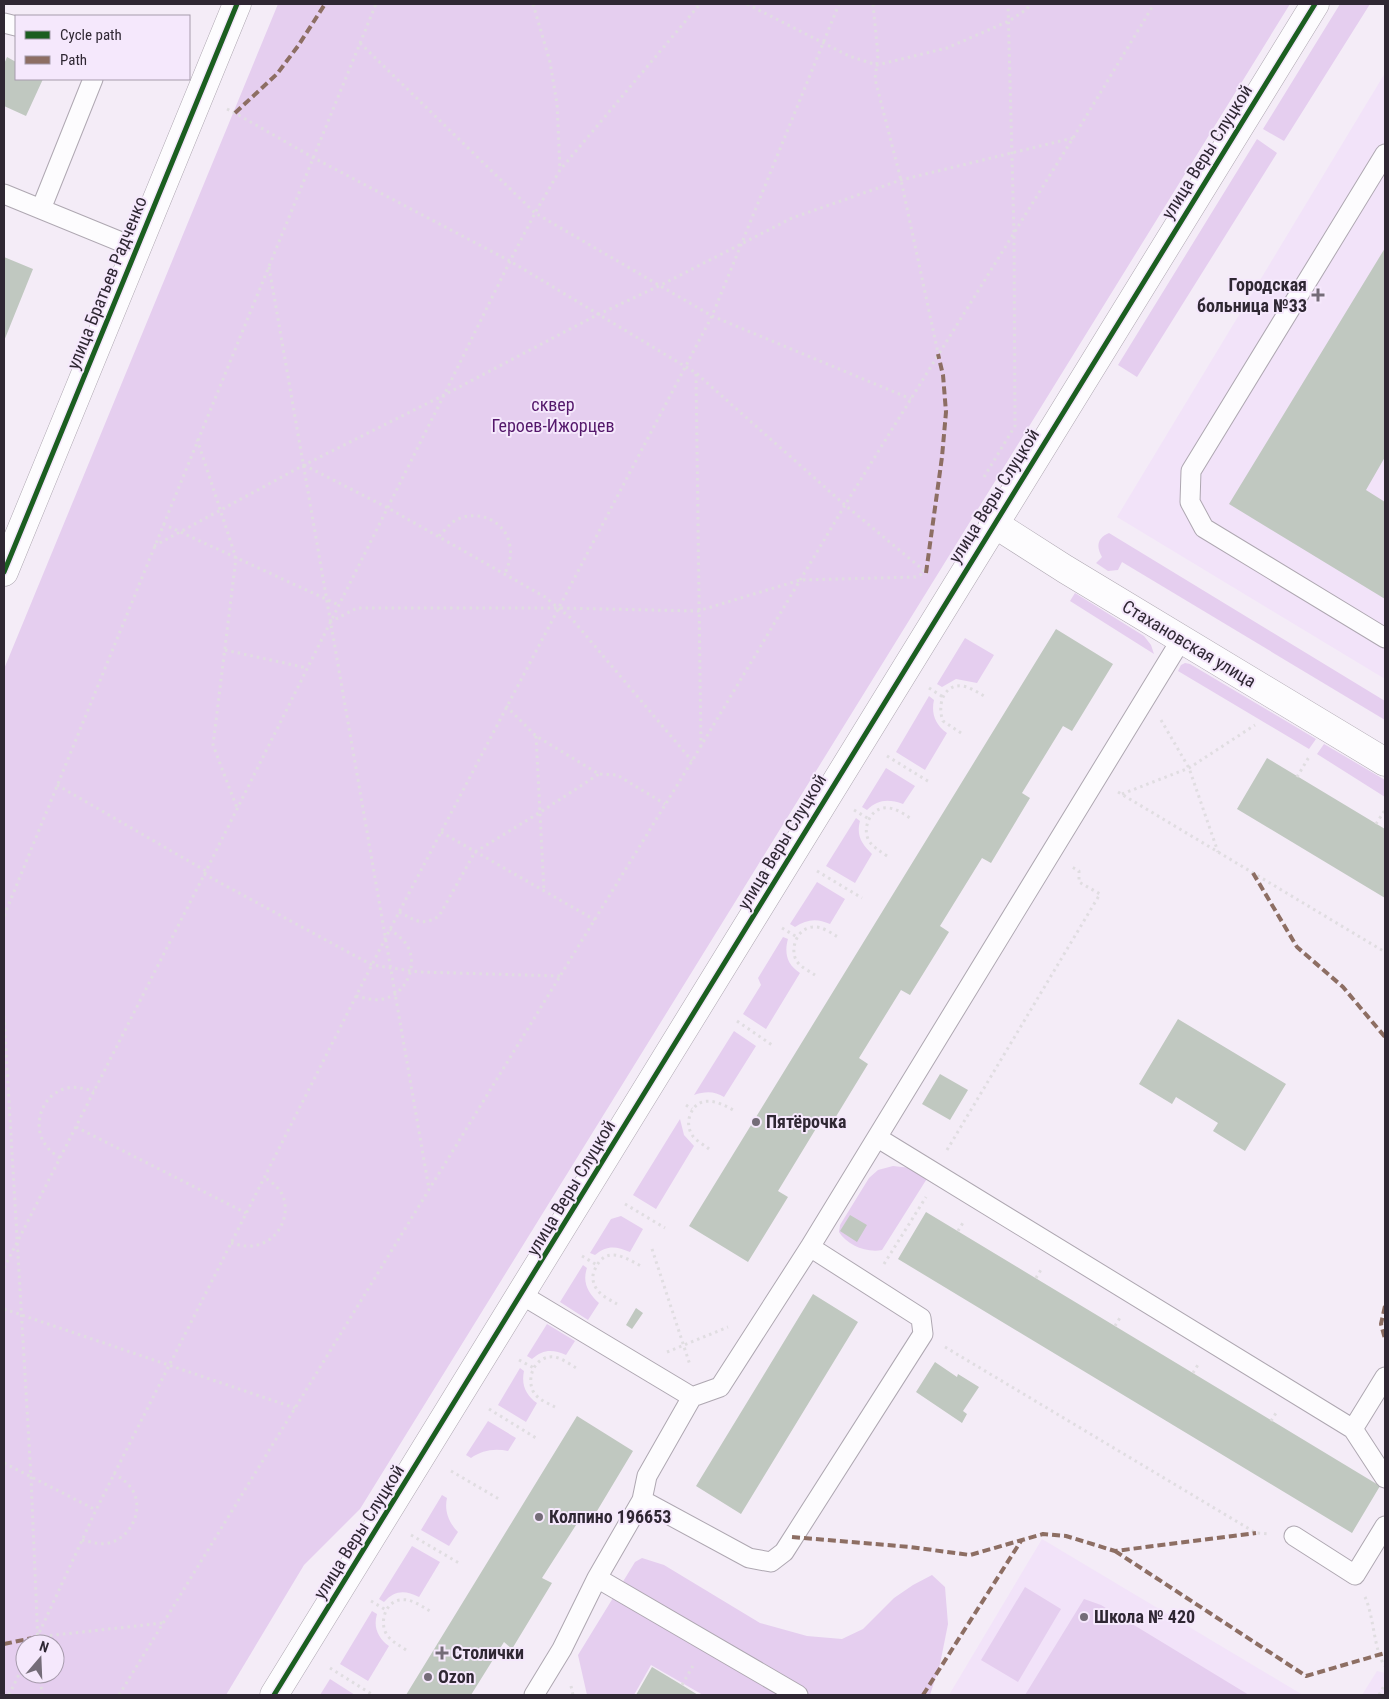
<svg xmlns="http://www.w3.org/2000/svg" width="1389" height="1699" font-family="'Roboto Condensed',sans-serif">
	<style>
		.built { fill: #f2e3f9 }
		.green { fill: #e5ceef; fill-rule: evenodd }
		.building { fill: #c0c8c0 }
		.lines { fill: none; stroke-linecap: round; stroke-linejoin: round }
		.lane-casing { stroke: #aea7b1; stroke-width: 21 }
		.street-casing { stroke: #aea7b1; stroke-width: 29 }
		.secondary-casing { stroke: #aea7b1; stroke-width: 29 }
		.path { stroke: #e0dde1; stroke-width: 3; stroke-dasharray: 2.5 4; stroke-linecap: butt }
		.lane { stroke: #fdfcfe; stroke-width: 19 }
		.street { stroke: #fdfcfe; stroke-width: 28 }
		.secondary { stroke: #fdfcfe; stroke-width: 28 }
		.quiet { stroke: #8d6e63; stroke-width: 4; stroke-dasharray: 8 4; stroke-linecap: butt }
		.cycleway-casing { stroke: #f5e8fc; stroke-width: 8 }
		.cycleway { stroke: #1b5e20; stroke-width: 5 }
		.poi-dot { fill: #746c78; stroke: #f5e8fc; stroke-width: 2 }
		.labels { text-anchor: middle; stroke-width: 4; stroke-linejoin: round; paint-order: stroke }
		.street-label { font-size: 18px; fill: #2f2733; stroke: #f5e8fc }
		.poi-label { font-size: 18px; font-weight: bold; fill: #2f2733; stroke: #f5e8fc; text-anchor: start }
		.park-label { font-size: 18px; fill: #54186b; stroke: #f5e8fc }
	</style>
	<rect width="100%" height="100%" fill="#f4ecf7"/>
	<path class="built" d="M1385 73V679L1117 517Z
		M1042 1539 1303 1695H949Z
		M1377 1671 1385 1673V1695H1362Z"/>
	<path class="green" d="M278 4H1290L360 1509 304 1565 226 1695H4V669ZM25 1644H55V1674H25Z
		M1340 4H1370L1284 141 1263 129Z
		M1257 139 1277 153 1137 377 1118 365Z
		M1109 533 1385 701V720L1122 562 1118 570 1108 571 1096 563 1102 557C1096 547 1097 538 1109 533Z
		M1075 593 1144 636 1151 645 1154 654 1070 601Z
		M965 638 994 655 977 683 956 679 942 687 937 684Z
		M1185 663 1190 664 1316 739 1309 749 1178 671 1181 665Z
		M929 696 934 700C931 713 935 725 947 733L925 770 896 752Z
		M1324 744 1385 780V797L1317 754Z
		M886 768 915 786 903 804C889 799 878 799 867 810L862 807Z
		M856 818 860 821C856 836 862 844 872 854L855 883 826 866Z
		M817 882 845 899 830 924C817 918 807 919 795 927L790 924Z
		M783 937 788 939C784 953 787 965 800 973L766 1029 743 1014 761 985 758 978Z
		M734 1031 756 1046 724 1097C715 1091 705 1091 694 1095Z
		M680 1119 684 1135 694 1146 656 1209 633 1195Z
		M893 1166 911 1168 928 1177 882 1250C866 1253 847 1245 839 1232L840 1225 869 1178 878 1170Z
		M621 1216 643 1229 630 1252C616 1246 607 1245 595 1255L590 1253 611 1219Z
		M583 1265 587 1268C582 1282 588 1293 599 1303L588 1320 560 1302Z
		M547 1324 575 1341 566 1355C553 1349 543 1349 532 1359L527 1356Z
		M520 1368 524 1371C521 1385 526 1395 537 1403L526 1422 498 1405Z
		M488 1421 516 1438 508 1451C495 1448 482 1450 471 1458L466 1455Z
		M442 1495 447 1498C444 1511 449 1523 458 1532L449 1546 421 1530Z
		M412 1546 440 1562 419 1597C405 1590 395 1590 384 1602L379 1599Z
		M642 1558 664 1565 760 1623 807 1636 842 1639 863 1629 894 1598 913 1585 932 1575 945 1587 948 1624 940 1664 930 1695H703L651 1665 634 1695H587L578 1655 635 1562Z
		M1025 1587 1061 1609 1018 1682 981 1660Z
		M1084 1599 1101 1605 1249 1695H1025Z
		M372 1611 377 1614C373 1627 378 1638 389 1646L368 1681 340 1664Z
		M330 1679 355 1695H320Z"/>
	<path class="building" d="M7 57 16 62V79H43L26 116 4 106V64Z
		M1385 248V457L1366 490 1385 502V599L1229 504Z
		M4 257 33 269 4 341Z
		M1056 629 1113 664 1072 731 1063 726 1022 793 1030 798 991 863 982 858 940 926 949 932 910 995 901 990 859 1058 868 1064 829 1128 820 1122 778 1191 788 1197 748 1262 689 1226Z
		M1267 758 1385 829V898L1237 809Z
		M1178 1019 1286 1084 1245 1151 1213 1131 1218 1123 1176 1097 1172 1104 1139 1084Z
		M940 1074 968 1090 950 1120 922 1104Z
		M926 1212 1380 1486 1352 1533 898 1259Z
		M850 1215 867 1225 857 1242 840 1231Z
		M813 1294 858 1322 741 1514 696 1486Z
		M636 1308 643 1313 632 1329 626 1325Z
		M935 1362 957 1377 958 1374 979 1387 963 1411 967 1414 962 1423 916 1392Z
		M577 1416 633 1451 594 1516 585 1511 542 1578 552 1583 512 1649 504 1642 471 1695H406Z
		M652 1667 682 1685 698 1695H636Z"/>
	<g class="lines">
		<g class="lane-casing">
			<path id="lane" d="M4 23 16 26
				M1385 154 1191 471 1190 502 1204 528 1385 638
				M4 194 136 248
				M41 209 93 79
				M878 1138 1353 1429 1385 1478
				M522 1295 692 1397
				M1353 1429 1385 1377
				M642 1500 749 1558 771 1562 784 1552 923 1334 921 1318 810 1247 1181 640
				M1294 1536 1355 1575 1385 1526
				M597 1578 798 1695
				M534 1695 562 1649 597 1578 642 1500 647 1476 692 1397 720 1387 810 1247"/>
		</g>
		<g class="street-casing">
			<path id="street" d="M993 523 1065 569 1385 762
				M4 572 237 4"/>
		</g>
		<g class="secondary-casing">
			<path id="secondary" d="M274 1695C622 1132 966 566 1315 4"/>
		</g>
		<path class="path" d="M533 4 550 62 557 104 560 169
			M747 4 849 56 877 65 947 48 1009 21 1027 9 1030 4
			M873 4 878 55 875 79 901 180 938 353
			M360 43 535 213 712 316 911 399
			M227 109 235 113 314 158 510 261 696 373 845 505 927 573
			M269 267 429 1189
			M696 374 701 747
			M197 439 236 558 213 745 237 808
			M304 465 388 508 545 597 572 619 692 761
			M984 477 1015 426 1014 233 1008 4
			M163 524 339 605
			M439 536C443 532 448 526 453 522 475 507 507 520 510 547 512 557 508 565 505 574
			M154 546 304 465 444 395 597 315 661 285 792 218 901 180 1073 138
			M330 622 357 608H558L698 611 800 580 915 577 927 572
			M225 650 307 668
			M929 688 943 697
			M506 706 536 736 599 774 617 775 665 804
			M1161 720 1189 768 1218 852
			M961 733 943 721C937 706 943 684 962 686 970 687 977 692 984 696
			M536 736 544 891
			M887 756 931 783
			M1297 777 1309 757
			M57 785 206 871
			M1118 792 1385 952
			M1122 794 1189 768 1255 725
			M854 810 869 819
			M1376 824 1385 810
			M441 832 595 920
			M887 856C880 851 874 848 869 841 861 827 872 805 889 808 897 809 904 814 910 818
			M817 871 862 898
			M204 874 372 965 419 972 560 976
			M399 912C415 920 422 927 439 916L475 852 539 813 599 774
			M4 916 376 4
			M782 928 797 937
			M815 975C809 971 800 967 796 960 790 948 797 928 813 927 822 926 831 933 838 937
			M356 996C365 998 374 1001 383 999 405 995 417 968 409 949 405 940 397 935 390 929
			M4 1016 31 1477 38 1644
			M737 1021 772 1045
			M686 1105 692 1109
			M76 1127 246 1213
			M709 1149C703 1144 694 1140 691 1133 688 1127 688 1121 690 1115 698 1094 718 1101 733 1110
			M947 1150 1100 894 1079 882V871L1072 867
			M60 1158C56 1155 51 1152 48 1148 30 1128 41 1094 67 1088 76 1086 85 1089 94 1091
			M625 1204 665 1228
			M958 1231 964 1221
			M231 1243C236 1244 241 1246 246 1246 273 1248 292 1221 283 1196 279 1187 271 1182 264 1177
			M652 1249 690 1365
			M582 1256 597 1265
			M884 1264 926 1197
			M4 1268 206 871 444 395 510 261 535 213 560 170 700 4
			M1036 1278 1042 1268
			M617 1304C610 1300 600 1295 596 1288 592 1281 592 1275 595 1269 606 1245 624 1257 641 1266
			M4 1309 295 1408
			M1115 1326 1121 1316
			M945 1347 1256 1533 1270 1534
			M667 1352 728 1327
			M519 1360 534 1368
			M1193 1373 1199 1363
			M555 1407C547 1403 537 1399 533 1391 526 1376 536 1355 554 1357 562 1358 571 1365 578 1369
			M489 1409 536 1438
			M1271 1421 1276 1413
			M4 1463 96 1510
			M451 1471 499 1499
			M411 1535 459 1563
			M82 1540C91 1542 100 1545 109 1543 130 1538 143 1512 134 1493 130 1484 122 1479 114 1473
			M1365 1597C1374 1616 1374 1652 1385 1666
			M371 1601 386 1610
			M37 1637 163 1623
			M34 1644 96 1510 386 937 712 316 839 4
			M406 1650C399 1645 392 1642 387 1635 379 1623 385 1602 400 1600 411 1598 421 1606 430 1611
			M330 1668 373 1695
			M40 1674 42 1695
			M682 1685 694 1664
			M571 1686 573 1695
			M9 1695 25 1662
			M119 1695 692 761 845 505 1073 138 1154 4
			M1379 1695 1385 1684"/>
		<use href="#lane" class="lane"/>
		<use href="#street" class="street"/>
		<use href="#secondary" class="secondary"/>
		<path class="quiet" d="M235 113 277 74 298 46 325 4
			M926 573 942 457 946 412 943 375 938 354
			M1253 873 1297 947 1343 987 1385 1037
			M1385 1306 1381 1324 1385 1339
			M792 1537 910 1547 970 1555 1043 1534 1066 1536 1115 1551 1256 1533
			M1115 1551 1306 1676 1385 1653
			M4 1644 37 1637
			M923 1695 1021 1541"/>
		<g class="cycleway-casing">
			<path id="cycleway" d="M4 572 237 4
				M274 1695C622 1132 966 566 1315 4"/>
		</g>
		<use href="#cycleway" class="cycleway"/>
	</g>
	<g class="poi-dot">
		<path d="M1315.5 287.5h5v5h5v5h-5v5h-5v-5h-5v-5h5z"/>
		<circle cx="756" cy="1122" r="5"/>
		<circle cx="539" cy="1517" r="5"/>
		<circle cx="1084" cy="1617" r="5"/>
		<path d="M439.5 1645.5h5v5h5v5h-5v5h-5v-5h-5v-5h5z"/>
		<circle cx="428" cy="1677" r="5"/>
	</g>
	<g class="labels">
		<g class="street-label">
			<text transform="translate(1207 152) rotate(-58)" y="6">улица Веры Слуцкой</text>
			<text transform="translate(107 283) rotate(-68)" y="6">улица Братьев Радченко</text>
			<text transform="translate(994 496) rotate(-58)" y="6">улица Веры Слуцкой</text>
			<text transform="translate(1189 644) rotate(31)" y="6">Стахановская улица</text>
			<text transform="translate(782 842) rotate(-59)" y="6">улица Веры Слуцкой</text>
			<text transform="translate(571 1188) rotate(-59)" y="6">улица Веры Слуцкой</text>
			<text transform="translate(359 1532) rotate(-58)" y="6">улица Веры Слуцкой</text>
		</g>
		<g class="poi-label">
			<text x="1307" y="291" text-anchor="end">Городская<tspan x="1307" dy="21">больница №33</tspan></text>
			<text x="766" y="1128">Пятёрочка</text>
			<text x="549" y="1523">Колпино 196653</text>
			<text x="1094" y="1623">Школа № 420</text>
			<text x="452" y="1659">Столички</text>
			<text x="438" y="1683">Ozon</text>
		</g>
		<g class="park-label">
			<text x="553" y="411">сквер<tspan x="553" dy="21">Героев-Ижорцев</tspan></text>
		</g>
	</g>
	<rect width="1389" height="1699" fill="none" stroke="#2f2733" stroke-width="10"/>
	<rect x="15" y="15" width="175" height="65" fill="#f5e8fc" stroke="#a69bac"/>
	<rect x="25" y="31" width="25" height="8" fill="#1b5e20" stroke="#a69bac"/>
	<text x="60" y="40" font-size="15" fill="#2f2733">Cycle path</text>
	<rect x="25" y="56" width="25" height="8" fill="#8d6e63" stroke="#a69bac"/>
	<text x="60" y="65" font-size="15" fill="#2f2733">Path</text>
	<g transform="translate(40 1659) rotate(19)"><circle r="24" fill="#f5e8fc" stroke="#a69bac"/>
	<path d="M0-4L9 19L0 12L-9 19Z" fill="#746c78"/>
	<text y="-8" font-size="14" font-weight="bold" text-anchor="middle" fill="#2f2733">N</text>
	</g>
</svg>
